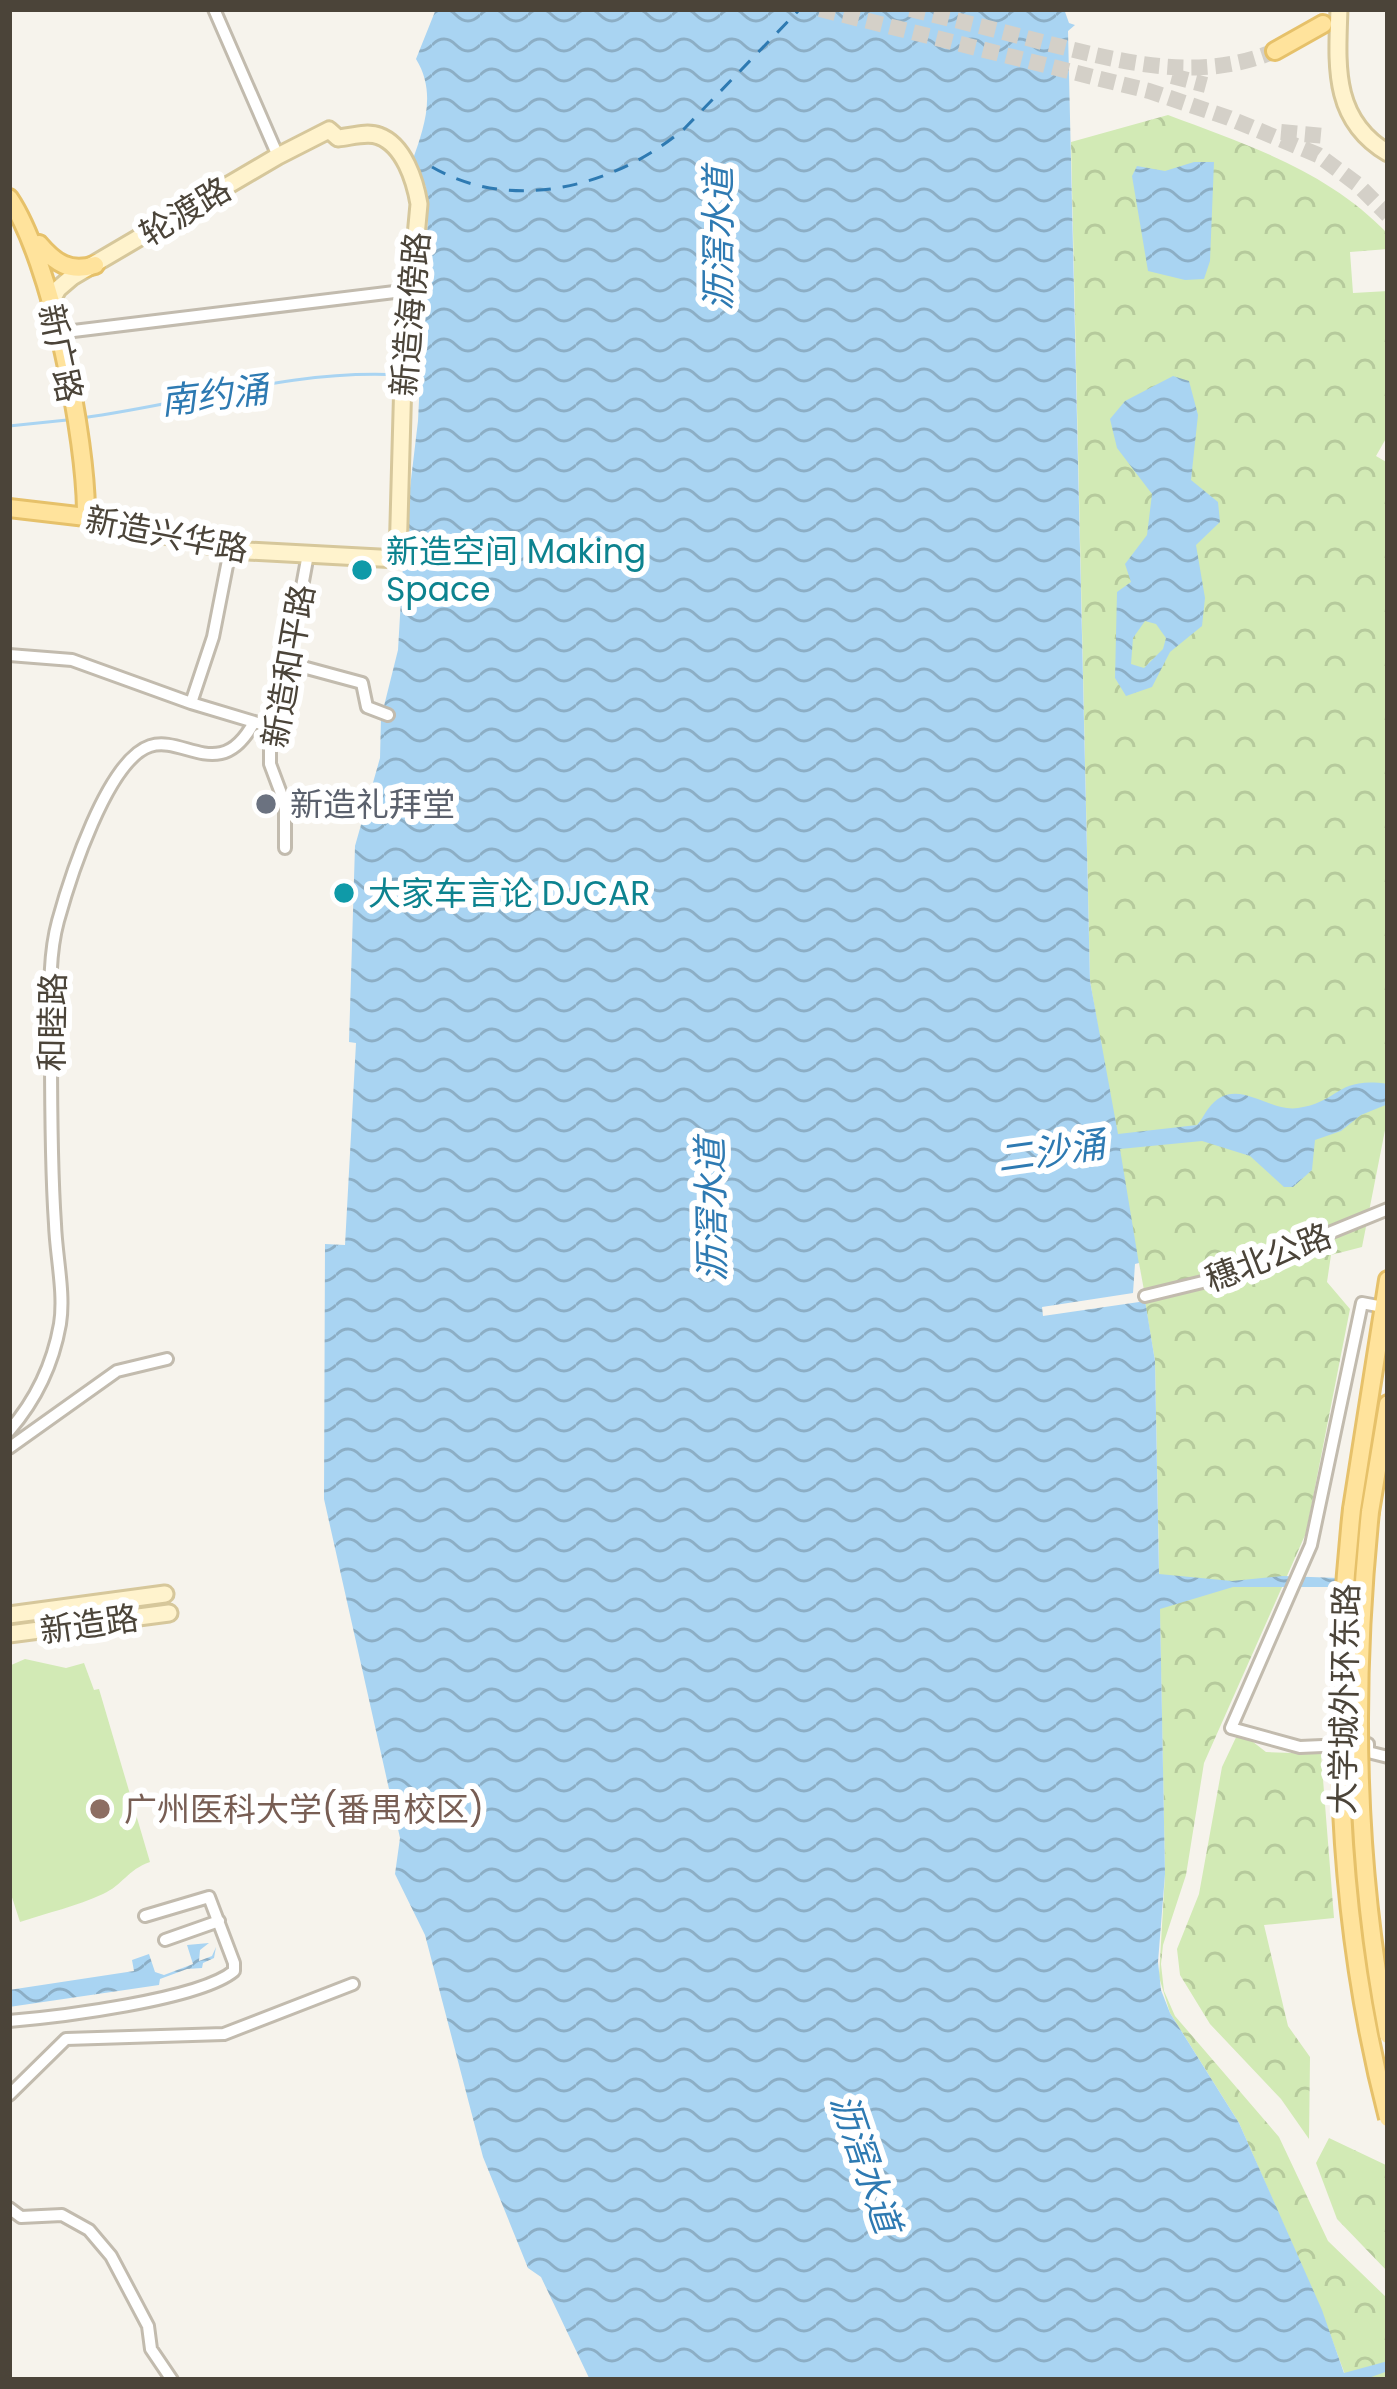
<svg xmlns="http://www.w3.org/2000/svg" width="1397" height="2389" font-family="Poppins,'Noto Sans SC',sans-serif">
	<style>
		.forest { fill: url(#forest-crowns) }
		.garden { fill: #d2eab5 }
		.water { fill: url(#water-waves); fill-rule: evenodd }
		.pier { fill: #f6f3ec }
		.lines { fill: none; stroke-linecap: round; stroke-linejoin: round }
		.stream { stroke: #a9d4f2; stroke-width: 3 }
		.ferry { stroke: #2e7ab2; stroke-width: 3; stroke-dasharray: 15 12; stroke-linecap: butt }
		.primary-tunnel { stroke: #d4d0c8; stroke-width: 16; stroke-dasharray: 16 8; stroke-linecap: butt }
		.street-casing { stroke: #c2bbae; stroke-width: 16 }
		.secondary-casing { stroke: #d6c79b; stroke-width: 21 }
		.primary-casing { stroke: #e6c16a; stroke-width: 22 }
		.street { stroke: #fff; stroke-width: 10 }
		.secondary { stroke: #fff3cd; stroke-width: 15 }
		.primary { stroke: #ffe39c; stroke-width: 16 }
		.primary-bridge-casing { stroke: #e6c16a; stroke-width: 22; stroke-linecap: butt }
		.primary-bridge { stroke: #ffe39c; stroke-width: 16 }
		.culture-dot { fill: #0f9aa8; stroke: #fff; stroke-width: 4.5 }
		.worship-dot { fill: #6b7280; stroke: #fff; stroke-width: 4.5 }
		.education-dot { fill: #8d6e63; stroke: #fff; stroke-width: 4.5 }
		.labels { text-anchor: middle; stroke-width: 12; stroke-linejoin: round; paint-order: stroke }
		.street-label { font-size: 33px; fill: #4b4439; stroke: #fff }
		.culture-label { font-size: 33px; fill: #0d838f; stroke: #fff; text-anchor: start }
		.worship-label { font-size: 33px; fill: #5b616d; stroke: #fff; text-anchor: start }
		.education-label { font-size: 33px; fill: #785e54; stroke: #fff; text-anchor: start }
		.water-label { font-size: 36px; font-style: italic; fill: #2e7ab2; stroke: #fff }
	</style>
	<defs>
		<pattern id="forest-crowns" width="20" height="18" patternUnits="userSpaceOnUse" patternTransform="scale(3)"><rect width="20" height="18" fill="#d2eab5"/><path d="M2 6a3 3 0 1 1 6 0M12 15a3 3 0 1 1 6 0" fill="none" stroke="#b6ca9c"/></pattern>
		<pattern id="water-waves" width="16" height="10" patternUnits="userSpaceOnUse" patternTransform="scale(3)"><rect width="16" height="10" fill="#a9d4f2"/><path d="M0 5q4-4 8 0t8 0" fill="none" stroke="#8caec5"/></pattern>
	</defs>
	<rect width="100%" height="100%" fill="#f6f3ec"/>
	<path class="forest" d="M1168 115C1248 145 1328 171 1388 234V249L1350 252 1353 293 1388 291V435L1376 456 1388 463V1115L1362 1247 1331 1255 1327 1282 1350 1309 1306 1533 1204 1763 1186 1875 1163 1945 1161 1964 1164 1991 1175 2016 1279 2137 1328 2241 1388 2299V2380H1347L1321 2310 1239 2123 1170 2013 1159 1977 1165 1874 1155 1361 1090 981 1071 142Z
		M1239 1731 1266 1752 1321 1754 1334 1918 1264 1925 1288 2026 1310 2057 1309 2139 1281 2099 1210 2024 1180 1975 1177 1949 1199 1894 1222 1767Z
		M1329 2138 1388 2166V2272L1337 2219 1316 2163Z"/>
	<path class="garden" d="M25 1659 66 1668 84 1663 94 1690 99 1689 150 1862C127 1870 123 1885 103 1894 77 1906 47 1913 20 1922L9 1888V1666Z"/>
	<path class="water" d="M436 9H1064L1069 23 1075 25 1068 31 1090 981 1118 1134 1197 1125C1202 1120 1204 1114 1208 1109 1235 1073 1267 1113 1298 1108 1340 1102 1336 1076 1388 1084V1104L1361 1115 1341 1131 1315 1140 1312 1170 1293 1187H1284L1250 1156 1202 1141 1120 1149 1155 1361 1159 1574 1232 1581 1283 1576 1338 1578 1337 1587H1233L1160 1609 1165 1874 1158 1962 1161 1990 1170 2013 1239 2123 1322 2310 1344 2373 1388 2361V2371L1363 2380H590L541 2277 528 2268 483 2157 425 1935 395 1874 400 1838 324 1499 325 1244 345 1245 356 1043 349 1042 355 846 380 758 381 718 398 650 405 530 418 421 428 215 426 187 412 162C424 128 437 93 416 59Z
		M1194 162H1214L1210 261 1204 279 1185 280 1148 271 1132 176 1137 166 1165 171Z
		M1173 376 1189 381 1198 415 1191 480 1218 502 1220 522 1196 545 1205 598 1202 626 1170 652 1152 687 1126 696 1115 678 1117 592 1131 582 1125 564 1147 535 1152 494 1117 448 1110 419 1125 401ZM1145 621 1156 624 1166 638 1163 649 1144 668 1131 664 1133 638Z
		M209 1943 200 1950 199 1961 212 1956 216 1947 214 1958 203 1963 202 1968 187 1969 160 1979 159 1985 9 2007V1990L134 1971 132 1960 149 1954 155 1972 164 1975 193 1964 187 1945Z"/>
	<path class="pier" d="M1139 1263 1146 1301 1043 1316 1042 1307 1133 1293 1135 1264Z"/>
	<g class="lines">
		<path class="stream" d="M409 376H420
			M82 418C187 404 293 369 399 375
			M9 426 67 420"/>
		<path class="ferry" d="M432 167C513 214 616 186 684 129L800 9"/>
		<path class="primary-tunnel" d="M820 9 1149 91 1229 118 1318 155 1357 184 1388 215
			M910 9C955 20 1001 31 1046 43 1123 62 1198 83 1275 51
			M1172 76 1206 85
			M1281 132 1325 136"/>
		<g class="street-casing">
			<path id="street" d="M214 9 278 156
				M57 333 411 290
				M230 550 213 637 191 703 261 724
				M9 655 72 660 191 703
				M288 663 362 683 367 707 388 715
				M285 848V804L270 764V726L288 663 308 554
				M1145 1296 1219 1278 1388 1209
				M1383 1307 1362 1303 1311 1545 1231 1728 1300 1747 1368 1744V1752L1388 1757
				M9 1431C35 1401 53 1364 60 1324 65 1293 56 1256 55 1224 51 1166 51 1107 51 1049 51 1008 47 961 58 921 69 881 107 760 150 746 184 735 221 784 254 722
				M9 1448 117 1371 167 1359
				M165 1940 219 1921
				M9 2021C57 2017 199 2000 234 1971V1963L209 1897 145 1916
				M9 2095 66 2039 224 2034 353 1984
				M9 2208 21 2217 62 2215 89 2230 111 2256 148 2326 151 2349 172 2380"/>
		</g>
		<g class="secondary-casing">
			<path id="secondary" d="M1339 9C1337 66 1332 120 1388 153
				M50 303 58 289 72 277 278 156 329 130 338 138C350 137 367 131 379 136 404 145 415 181 419 204L403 377 398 559 230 550 86 517
				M9 1615 165 1594
				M9 1634 169 1613"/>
		</g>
		<g class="primary-casing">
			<path id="primary" d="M1275 51 1323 24
				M9 198C51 260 87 440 86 517L9 508
				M39 244C55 263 70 273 95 265
				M1352 1509 1388 1280
				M1370 1512 1388 1404"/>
		</g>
		<use href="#street" class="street"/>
		<use href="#secondary" class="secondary"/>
		<use href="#primary" class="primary"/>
		<g class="primary-bridge-casing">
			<path id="primary-bridge" d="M1352 1509C1330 1712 1336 1919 1388 2118
				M1370 1512C1352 1688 1354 1861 1388 2035"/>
		</g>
		<use href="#primary-bridge" class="primary-bridge"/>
	</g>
	<g class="culture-dot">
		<circle cx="362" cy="570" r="12"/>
		<circle cx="344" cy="893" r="12"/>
	</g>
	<circle class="worship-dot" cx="266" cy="804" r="12"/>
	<circle class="education-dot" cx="100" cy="1809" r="12"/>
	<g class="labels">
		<g class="street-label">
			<text transform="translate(185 211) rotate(-31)" y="12">轮渡路</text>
			<text transform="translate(410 314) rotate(-85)" y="12">新造海傍路</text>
			<text transform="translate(61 353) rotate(78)" y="12">新广路</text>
			<text transform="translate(167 534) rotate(11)" y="12">新造兴华路</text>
			<text transform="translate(288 666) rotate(-80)" y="12">新造和平路</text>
			<text transform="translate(52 1022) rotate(-89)" y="12">和睦路</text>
			<text transform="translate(1268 1257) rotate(-21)" y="12">穗北公路</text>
			<text transform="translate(89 1624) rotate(-8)" y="12">新造路</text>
			<text transform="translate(1344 1699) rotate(-89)" y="12">大学城外环东路</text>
		</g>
		<g class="culture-label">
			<text x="386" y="563">新造空间 Making<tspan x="386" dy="38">Space</tspan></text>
			<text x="368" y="905">大家车言论 DJCAR</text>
		</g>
		<g class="worship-label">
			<text x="290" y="816">新造礼拜堂</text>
		</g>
		<g class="education-label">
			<text x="124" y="1821">广州医科大学(番禺校区)</text>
		</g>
		<g class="water-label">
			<text transform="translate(718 239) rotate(-90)" y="13">沥滘水道</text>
			<text transform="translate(214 395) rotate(-7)" y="13">南约涌</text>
			<text transform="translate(1051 1151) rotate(-8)" y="13">二沙涌</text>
			<text transform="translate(711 1210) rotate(-91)" y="13">沥滘水道</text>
			<text transform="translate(866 2163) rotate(71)" y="13">沥滘水道</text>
		</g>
	</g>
	<rect width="1397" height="2389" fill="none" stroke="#4b4439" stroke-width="24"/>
</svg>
